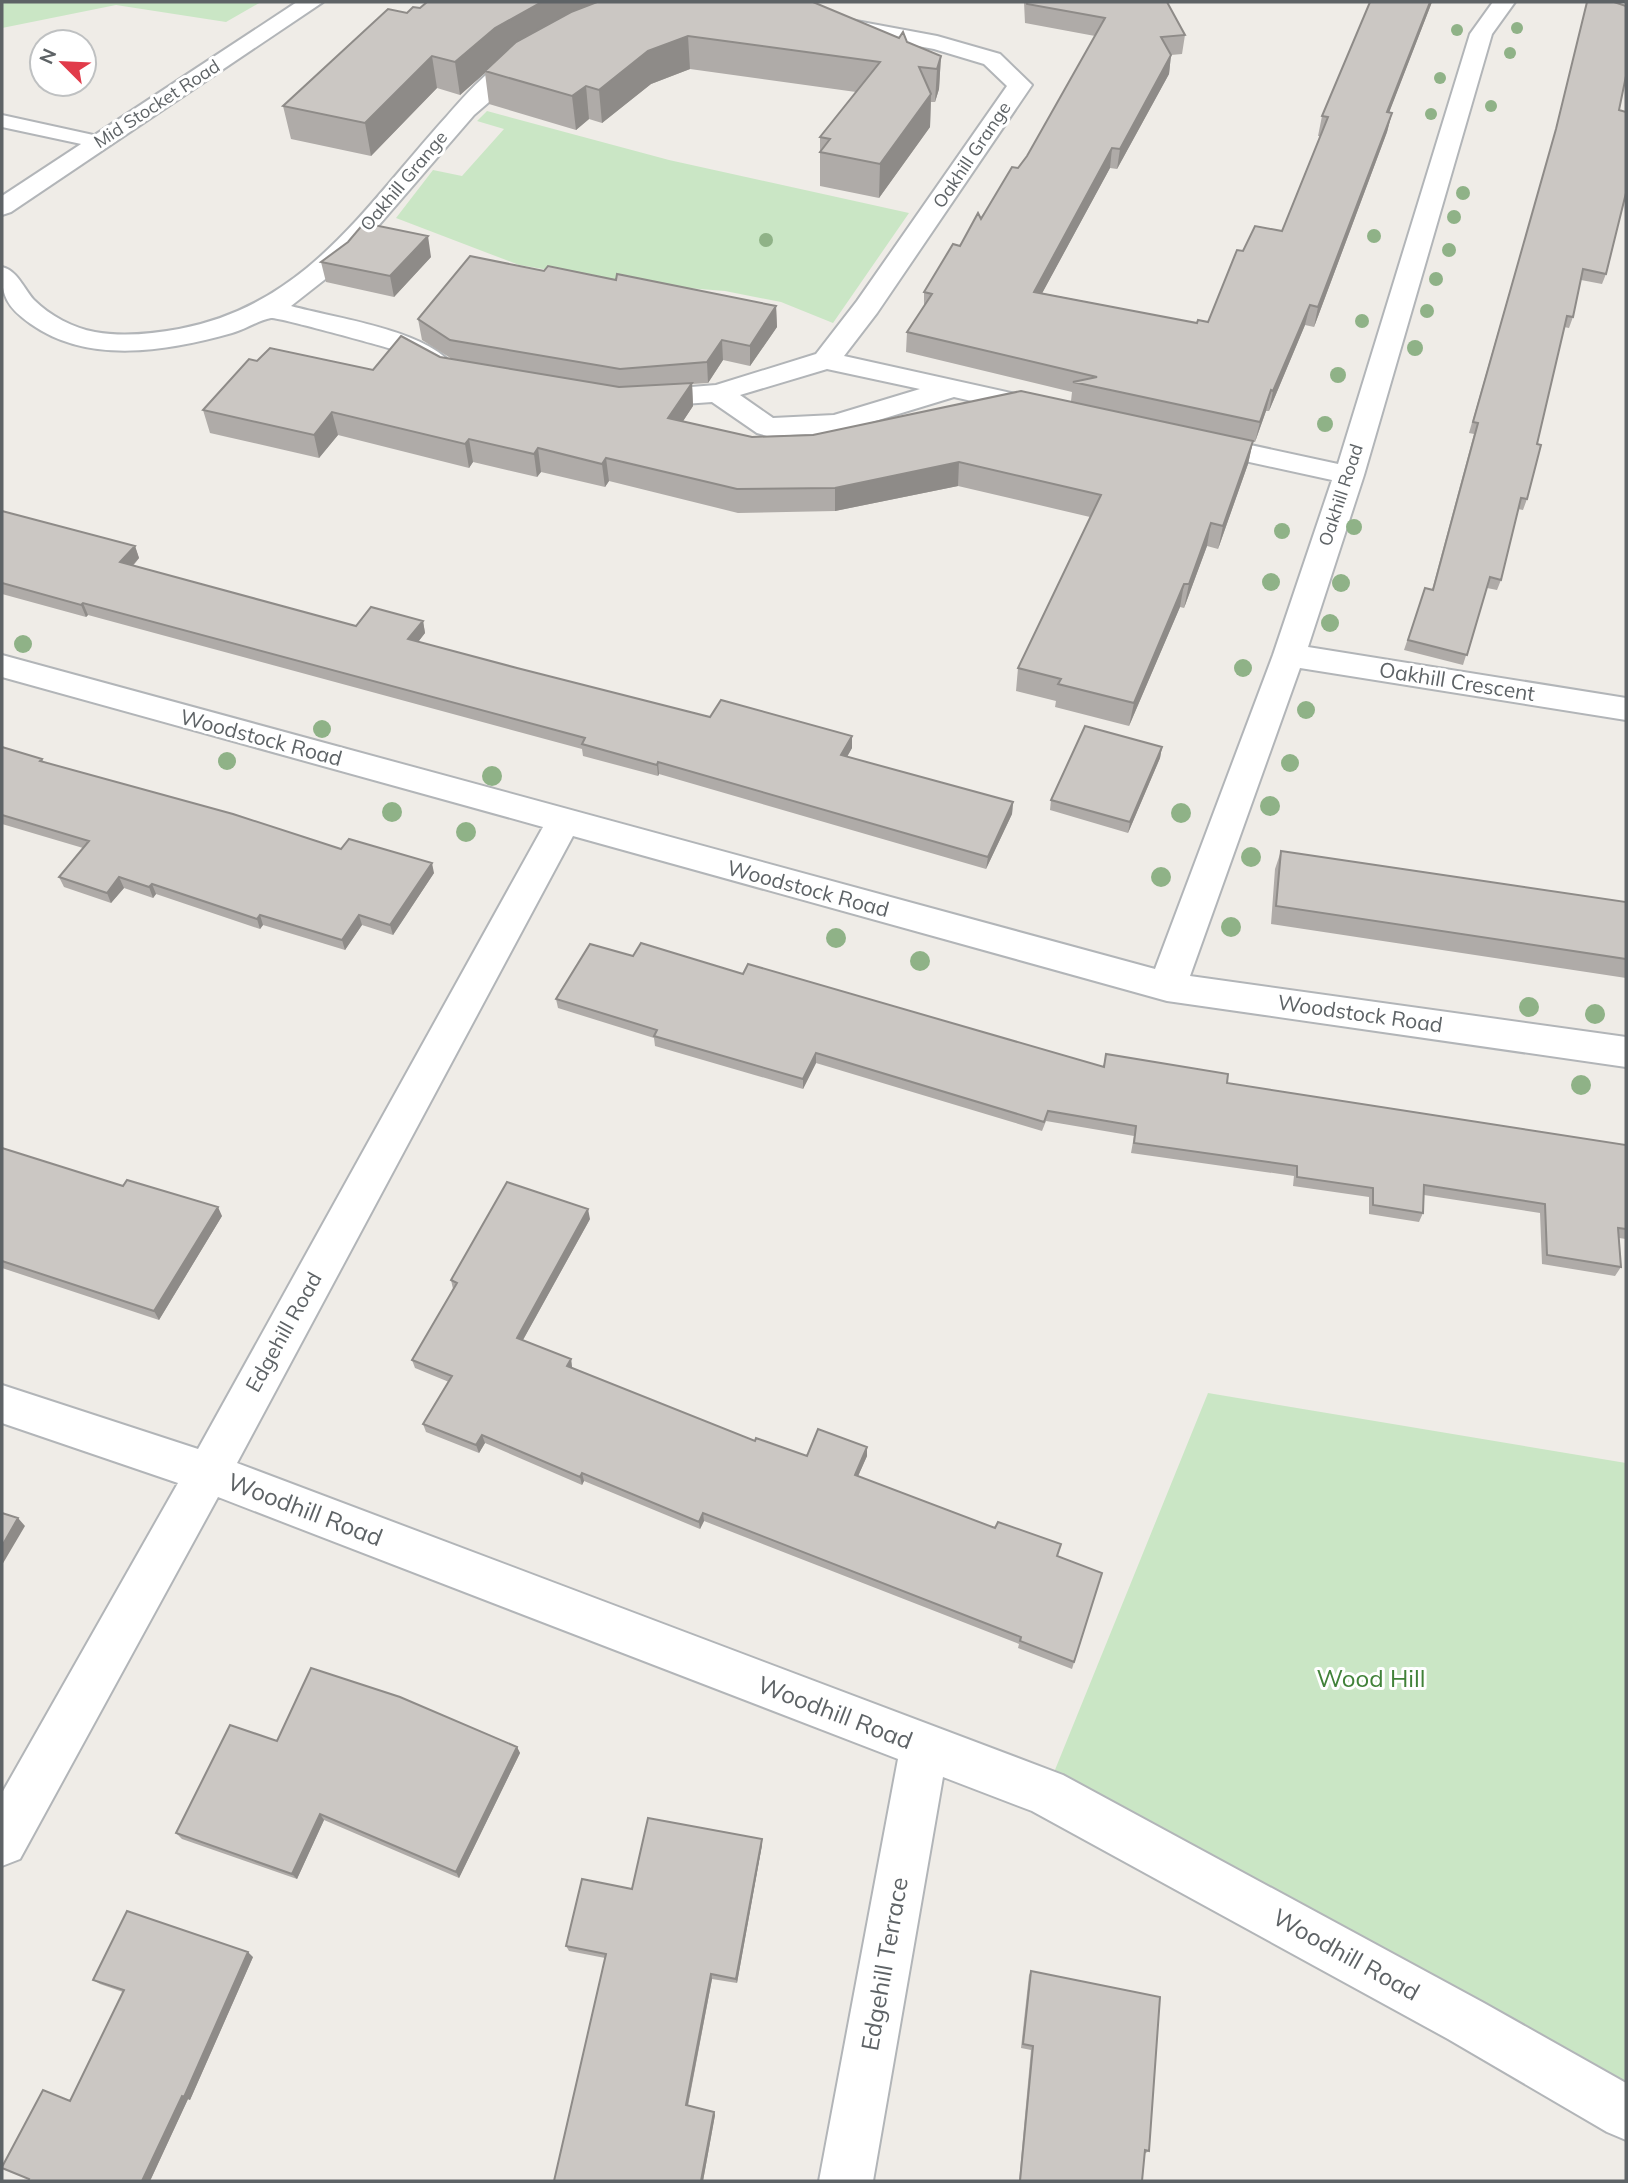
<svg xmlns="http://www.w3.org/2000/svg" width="1628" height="2183" font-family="Mulish,sans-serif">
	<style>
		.green { fill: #cae6c5 }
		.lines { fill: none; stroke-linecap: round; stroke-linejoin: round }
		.service-casing { stroke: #b2b5b8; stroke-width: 4 }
		.minor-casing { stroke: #b2b5b8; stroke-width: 4 }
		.tertiary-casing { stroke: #b2b5b8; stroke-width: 4 }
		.service { fill: #fff; fill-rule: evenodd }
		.minor { fill: #fff; fill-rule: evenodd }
		.tertiary { fill: #fff; fill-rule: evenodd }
		.tree { fill: #8fb287 }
		.wall { fill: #afaba8 }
		.shaded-wall { fill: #8e8b88 }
		.building { fill: #cbc7c3; stroke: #8e8b88; stroke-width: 2 }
		.labels { text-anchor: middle; stroke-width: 6; stroke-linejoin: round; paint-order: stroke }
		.far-street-label { font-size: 18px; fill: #5e6366; stroke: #fff }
		.street-label { font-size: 21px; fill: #5e6366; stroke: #fff }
		.near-street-label { font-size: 24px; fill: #5e6366; stroke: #fff }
		.near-park-label { font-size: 24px; fill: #418239; stroke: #fff }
	</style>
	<rect width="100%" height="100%" fill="#efece7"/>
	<path class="green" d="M2 2H261L226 22 116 5 2 28Z
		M487 111 669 160 909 213 833 323 781 302 725 291 626 283 519 265 396 218 433 170 462 176 504 129 477 121Z
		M1208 1393 1626 1463V2113L1466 2021 1046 1792Z"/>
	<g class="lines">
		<g class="service-casing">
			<path id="service" d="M2 115 107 138 111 142 100 148 2 127Z"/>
		</g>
		<g class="minor-casing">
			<path id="minor" d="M1493 2H1515L1492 34 1364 475 1308 647 1626 698V720L1300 668 1190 976 1626 1037V1067L1167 1001 573 836 237 1463 1063 1775 1484 2003 1626 2083V2140L1607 2132 1448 2039 1032 1811 943 1777 873 2181H819L898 1759 218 1497 20 1859 2 1866V1793L178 1483 2 1423V1385L198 1449 543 827 2 677V655L1155 969 1273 655 1332 480 1190 449 1186 443 1190 437 1200 434 1338 464 1470 34Z
				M840 18 937 36 1000 54 1032 85 877 313 844 356 1052 402 1056 408 1052 414 1042 417 954 397 836 433 767 436 757 433 712 402 642 407 632 405 628 399 632 393 642 391 716 385 816 354 857 301 1007 86 984 64 934 49 832 30 829 25ZM827 369 920 389 834 415 773 418 740 395Z
				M529 50 537 52 541 57 474 115 347 262 291 306C334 318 429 330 455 368L451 374C427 380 415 358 395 350 382 346 278 317 271 318 259 320 244 330 232 333 168 351 89 365 31 324 7 307 1 296 2 267 18 271 23 288 34 300 50 316 73 328 95 332 123 337 151 334 179 329 307 305 366 205 447 116 468 92 497 58 529 50Z"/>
		</g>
		<g class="tertiary-casing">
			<path id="tertiary" d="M297 2H323L11 212 2 215V196Z"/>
		</g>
		<use href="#service" class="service"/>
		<use href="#minor" class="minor"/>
		<use href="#tertiary" class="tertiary"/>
	</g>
	<g class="tree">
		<circle cx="1517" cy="28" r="6"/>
		<circle cx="1457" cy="30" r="6"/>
		<circle cx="1510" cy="53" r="6"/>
		<circle cx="1440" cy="78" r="6"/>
		<circle cx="1491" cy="106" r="6"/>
		<circle cx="1431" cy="114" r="6"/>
		<circle cx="1463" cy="193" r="7"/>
		<circle cx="1454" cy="217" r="7"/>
		<circle cx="1374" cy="236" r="7"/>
		<circle cx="766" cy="240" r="7"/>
		<circle cx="1449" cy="250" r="7"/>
		<circle cx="1436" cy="279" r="7"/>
		<circle cx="1427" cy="311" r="7"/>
		<circle cx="1362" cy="321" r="7"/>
		<circle cx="1415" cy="348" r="8"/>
		<circle cx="1338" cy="375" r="8"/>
		<circle cx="1325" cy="424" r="8"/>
		<circle cx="1354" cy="527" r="8"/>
		<circle cx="1282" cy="531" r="8"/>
		<circle cx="1271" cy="582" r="9"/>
		<circle cx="1341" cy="583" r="9"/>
		<circle cx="1330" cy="623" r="9"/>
		<circle cx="23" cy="644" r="9"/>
		<circle cx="1243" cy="668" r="9"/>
		<circle cx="1306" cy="710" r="9"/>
		<circle cx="322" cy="729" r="9"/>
		<circle cx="227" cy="761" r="9"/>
		<circle cx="1290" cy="763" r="9"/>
		<circle cx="492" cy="776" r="10"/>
		<circle cx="1270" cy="806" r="10"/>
		<circle cx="392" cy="812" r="10"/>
		<circle cx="1181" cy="813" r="10"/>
		<circle cx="466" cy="832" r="10"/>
		<circle cx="1251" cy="857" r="10"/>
		<circle cx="1161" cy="877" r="10"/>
		<circle cx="1231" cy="927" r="10"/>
		<circle cx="836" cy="938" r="10"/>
		<circle cx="920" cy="961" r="10"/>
		<circle cx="1529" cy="1007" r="10"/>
		<circle cx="1595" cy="1014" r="10"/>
		<circle cx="1581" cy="1085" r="10"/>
	</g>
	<path class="wall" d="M1024 2H1167L1185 35 1182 54 1171 55 1169 74 1117 169 1110 168 1042 293 1197 323 1208 322 1243 251 1282 231 1320 136H1318L1322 116 1370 2H1432L1389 112 1392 113 1387 132 1314 327 1305 325 1269 411H1266L1255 442H1253L1248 464 1218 549 1207 546 1184 608 1180 607 1129 726 1055 707 1056 701 1016 691 1018 668 1090 517 958 486 835 511 738 513 609 481 605 487 541 472 537 477 473 462 469 468 338 435 319 458 210 433 203 410 257 361 373 370 440 357 452 359 422 340 418 319 544 271 616 280 776 306 777 327 750 366 723 360 708 383 692 384 693 406 683 421 752 437 813 435 1071 401 1072 392 906 352 907 332 924 306V292L1027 156 1095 36 1025 23Z
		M1587 2H1614L1619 110 1606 274 1602 284 1581 280 1573 317 1569 328 1564 327 1537 444 1527 499 1523 510 1518 509 1501 580 1497 590 1487 588 1463 665 1404 650 1425 588 1432 590 1474 434 1469 433 1553 140Z
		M420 8 907 42 941 56 939 89 935 102H931L930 127 879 198 820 186V137L856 92 690 69 651 84 602 123 589 119 576 130 489 104 485 73 460 95 437 88 371 156 291 139 283 106 407 13Z
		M348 242 431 257 394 297 326 282 321 262Z
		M2 511 135 546 139 558 133 566 356 626 423 621 425 633 418 642 517 668 710 717 852 748 847 757 1013 802 1012 814 986 869 659 774 658 776 583 756 582 749 88 615 86 617 2 594Z
		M2 747 42 759 44 763 341 849 434 873 393 935 362 925 345 950 263 925 260 929 156 894 153 898 124 888 111 903 64 887 59 877 83 848 2 824Z
		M1162 747 1160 758 1128 833 1050 810 1051 800Z
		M1281 851 1626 902V978L1271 924 1275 869Z
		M633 956 743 974 1103 1067 1106 1054 1227 1083 1626 1145V1239L1619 1238 1621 1267 1615 1276 1542 1264 1540 1213 1424 1195 1423 1213 1419 1222 1369 1214V1197L1293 1186 1294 1176 1131 1153 1134 1136 1046 1121 1042 1131 816 1063 803 1089 655 1046 654 1038 558 1008 556 999Z
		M2 1148 123 1186 222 1216 159 1320 2 1268Z
		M590 1219 523 1340 571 1359 572 1368 755 1441 807 1456H867L858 1476 1058 1556 1102 1573 1072 1669 1018 1648 1019 1644 704 1521 700 1529 584 1481 582 1485 485 1443 479 1453 426 1432 423 1424 449 1382 415 1368 412 1360 453 1289 451 1280Z
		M277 1741 517 1747 520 1753 459 1878 324 1820 297 1879 182 1839 176 1833Z
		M762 1839V1845L737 1983 712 1979 688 2106 714 2112 715 2115 703 2181H554L605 1958 569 1951 566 1946 632 1889Z
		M253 1957 190 2100 188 2099 150 2181H28L70 2101 123 1992 100 1984 93 1980Z
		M1031 1971 1149 2151 1144 2154 1142 2181H1019L1031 2050 1021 2048 1029 1975Z"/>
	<path class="shaded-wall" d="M542 2H628L485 71V73L460 95 455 62 495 28Z
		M1430 2H1432L1382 131 1387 112Z
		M688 36 690 69 651 84 602 123 599 90 648 51Z
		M1171 55 1169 74 1117 169 1120 149Z
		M432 56 437 88 371 156 365 123Z
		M941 56 939 89 935 102 937 69Z
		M586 86 589 119 576 130 572 96Z
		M931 94 930 127 879 198 880 164Z
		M1392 113 1387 132 1314 327 1318 307Z
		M1112 148 1110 168 1032 312 1034 292Z
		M428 236 431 257 394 297 390 276Z
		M1310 305 1305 325 1269 411 1273 391Z
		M776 306 777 327 750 366V346Z
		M722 340 723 360 708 383 707 362Z
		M692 383 693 406 670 441 668 418Z
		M1271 390 1266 411 1255 442 1260 422Z
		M332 412 338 435 319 458 314 435Z
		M469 439 473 462 469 468 465 444Z
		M1253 441 1248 464 1218 549 1223 526Z
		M538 448 541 472 537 477 534 454Z
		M606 458 609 481 605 487 602 464Z
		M959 462 958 486 835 511V488Z
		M1211 523 1207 546 1184 608 1189 584Z
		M135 546 139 558 125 574 120 562Z
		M1184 584 1180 607 1129 726 1134 703Z
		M83 603 88 615 86 617 81 605Z
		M423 621 425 633 411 651 408 639Z
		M852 736V748L841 767V755Z
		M1162 747 1160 758 1128 833 1130 822Z
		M658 762 659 774 658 776 657 765Z
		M1013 802 1012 814 986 869 988 857Z
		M432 863 434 873 393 935 390 925Z
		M119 877 124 888 111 903 107 893Z
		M152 884 156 894 153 898 149 887Z
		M260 915 263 925 260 929 257 919Z
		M359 915 362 925 345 950 342 940Z
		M816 1053V1063L803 1089V1079Z
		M218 1207 222 1216 159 1320 154 1311Z
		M588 1209 590 1219 519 1347 517 1338Z
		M571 1359 572 1367 568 1374 567 1366Z
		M482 1435 485 1443 479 1453 476 1445Z
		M867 1447V1456L855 1483V1475Z
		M582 1473 584 1481 582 1485 580 1477Z
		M703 1513 704 1521 700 1529 699 1522Z
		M18 1518 25 1526 2 1565V1546Z
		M517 1747 520 1753 459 1878 456 1872Z
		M320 1814 324 1820 297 1879 292 1874Z
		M762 1839V1845L737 1983 736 1979Z
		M248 1952 253 1957 190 2100 184 2097Z
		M711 1974 712 1979 687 2109 686 2105Z
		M182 2096 188 2099 150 2181H142Z
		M714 2112 715 2115 703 2181H701Z"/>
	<path class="building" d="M427 2H542L495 28 455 62 432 56 365 123 283 106 388 9 407 13 413 7 420 8Z
		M597 2H813L899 38 903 32 907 42 941 56 937 69 919 67 931 94 880 164 820 152 830 139 820 137 880 62 688 36 648 51 599 90 586 86 572 96 485 71 516 42 571 12Z
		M1027 2H1167L1185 35 1161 37 1171 55 1120 149 1112 148 1034 292 1197 323 1198 320 1208 322 1237 250 1243 251 1255 226 1282 231 1328 117 1322 116 1370 2H1430L1387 112 1392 113 1318 307 1310 305 1273 391 1271 390 1260 422 1073 382 1097 377 907 332 932 294 924 292 953 244 960 246 978 213 981 219 1012 167 1018 168 1027 156 1105 18 1027 4Z
		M1587 2H1614L1626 6V76L1619 110 1626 112V193L1606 274 1583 269 1573 317 1567 316 1537 444 1541 445 1527 499 1521 498 1501 580 1490 577 1467 655 1408 640 1425 588 1433 590 1478 423 1473 422 1556 129Z
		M364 223 428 236 390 276 321 262 348 242Z
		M470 256 544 271 548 266 616 280 617 274 776 306 750 346 722 340 707 362 620 369 450 340 418 319Z
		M401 336 440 357 619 387 692 383 668 418 752 437 813 435 1021 391 1253 441 1223 526 1211 523 1189 584H1184L1134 703 1058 684 1061 679 1018 668 1101 495 959 462 835 488 737 489 606 458 602 464 538 448 534 454 469 439 465 444 332 412 314 435 203 410 249 359 257 361 270 348 373 370Z
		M2 511 135 546 120 562 356 626 371 607 423 621 408 639 517 668 710 717 721 700 852 736 841 755 1013 802 988 857 658 762 657 765 582 744 585 738 83 603 81 605 2 583Z
		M1085 726 1162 747 1130 822 1051 800Z
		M2 747 42 759 40 761 233 814 341 849 349 839 432 863 390 925 359 915 342 940 260 915 257 919 152 884 149 887 119 877 107 893 59 877 89 841 2 815Z
		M1281 851 1626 902V959L1276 906Z
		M641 943 743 974 748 964 1104 1067 1106 1054 1228 1074 1227 1083 1626 1145V1229L1618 1228 1621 1267 1547 1255 1545 1204 1424 1185 1423 1213 1373 1205V1188L1297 1177V1166L1134 1143 1136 1126 1048 1111 1044 1122 816 1053 803 1079 654 1036 657 1030 556 999 590 944 633 956Z
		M2 1148 123 1186 127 1180 218 1207 154 1311 2 1261Z
		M507 1182 588 1209 517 1338 571 1359 567 1366 755 1441 756 1438 807 1456 818 1429 867 1447 855 1475 995 1528 998 1522 1061 1544 1057 1556 1102 1573 1074 1662 1020 1641 1021 1637 703 1513 699 1522 582 1473 580 1477 482 1435 476 1445 423 1424 452 1376 412 1360 457 1283 451 1280Z
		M2 1513 18 1518 2 1546Z
		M311 1668 400 1697 517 1747 456 1872 320 1814 292 1874 176 1833 230 1725 277 1741Z
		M648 1818 762 1839 736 1979 711 1974 686 2105 714 2112 701 2181H554L606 1954 566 1946 582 1879 632 1889Z
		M127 1911 248 1952 184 2097 182 2096 142 2181H28L29 2179 2 2168V2167L43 2090 70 2101 124 1990 93 1980Z
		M1031 1971 1160 1997 1149 2151 1145 2150 1142 2181H1020L1033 2046 1023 2044Z"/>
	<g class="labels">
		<g class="far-street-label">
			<text transform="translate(157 104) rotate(-33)" y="6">Mid Stocket Road</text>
			<text transform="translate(972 155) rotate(-56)" y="6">Oakhill Grange</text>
			<text transform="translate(404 181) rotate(-50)" y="6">Oakhill Grange</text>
			<text transform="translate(1341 495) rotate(-72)" y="6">Oakhill Road</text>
		</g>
		<g class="street-label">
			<text transform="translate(1457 682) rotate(9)" y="7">Oakhill Crescent</text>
			<text transform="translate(261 738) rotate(15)" y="7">Woodstock Road</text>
			<text transform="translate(808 889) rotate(15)" y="7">Woodstock Road</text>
			<text transform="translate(1360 1014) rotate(8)" y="7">Woodstock Road</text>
			<text transform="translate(284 1332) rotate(-61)" y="7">Edgehill Road</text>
		</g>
		<g class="near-street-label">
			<text transform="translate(305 1510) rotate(21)" y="8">Woodhill Road</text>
			<text transform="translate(835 1713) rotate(21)" y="8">Woodhill Road</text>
			<text transform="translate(1346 1955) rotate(29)" y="8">Woodhill Road</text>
			<text transform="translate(885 1964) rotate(-80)" y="8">Edgehill Terrace</text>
		</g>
		<g class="near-park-label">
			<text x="1371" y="1687">Wood Hill</text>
		</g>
	</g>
	<rect width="1628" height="2183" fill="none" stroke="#5e6366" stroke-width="7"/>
	<g transform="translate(63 63) rotate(294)"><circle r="33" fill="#ffffff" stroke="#bfc1c2" stroke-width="2"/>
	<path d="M0-5L12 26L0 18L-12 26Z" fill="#e13b4a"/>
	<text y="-10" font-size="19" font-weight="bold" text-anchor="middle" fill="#5e6366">N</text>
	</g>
</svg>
